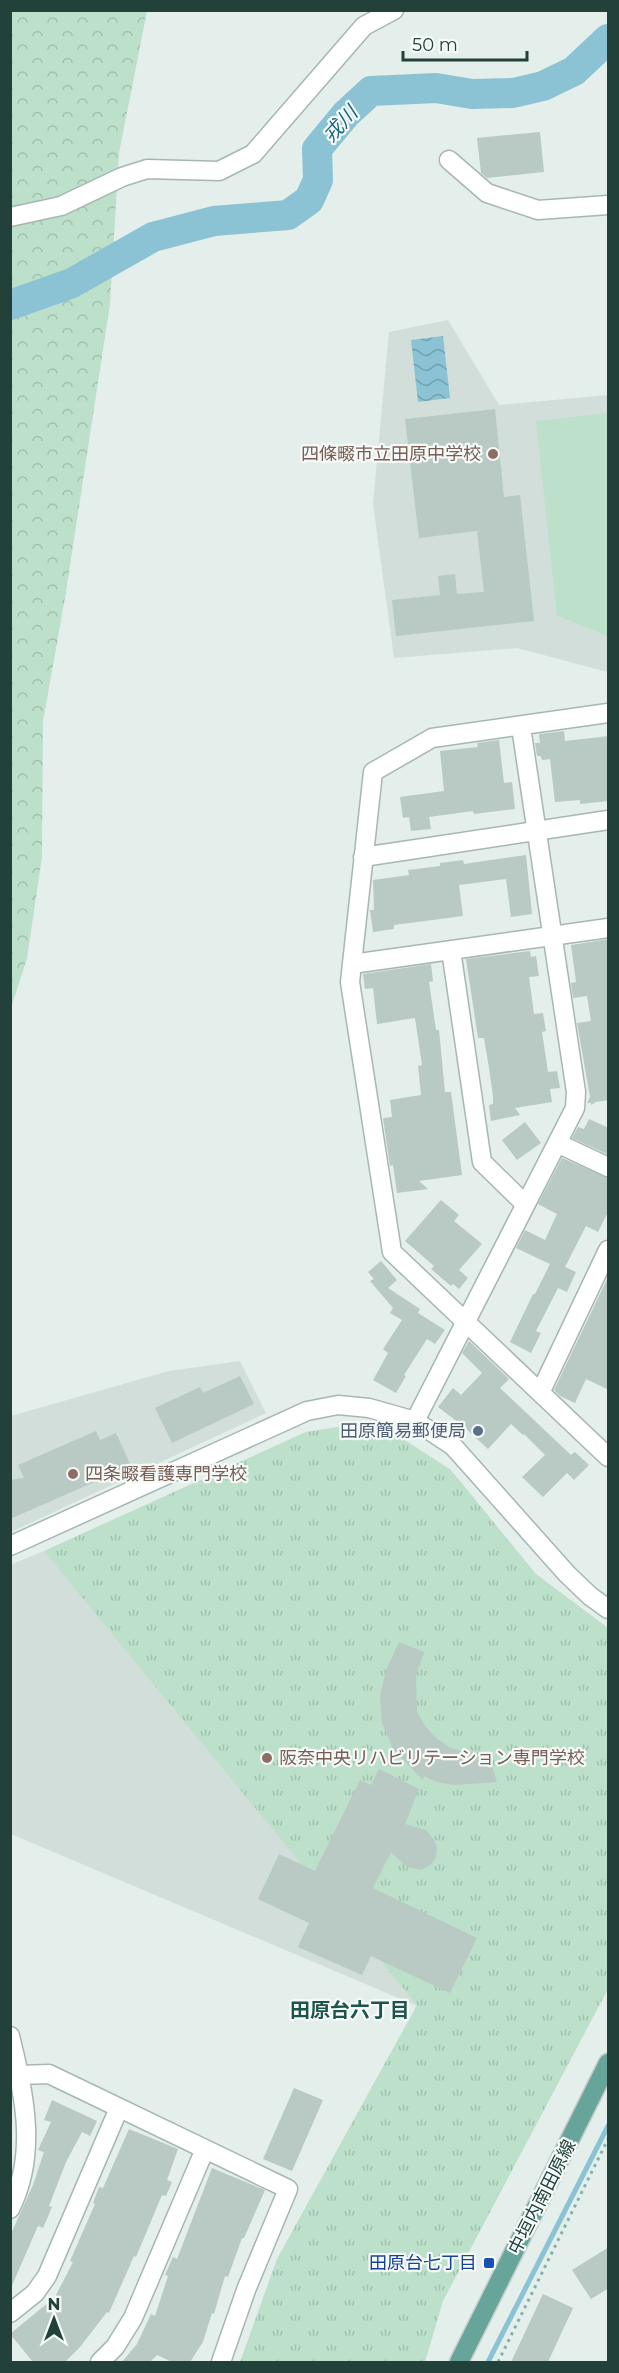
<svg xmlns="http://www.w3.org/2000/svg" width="619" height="2373" font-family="Montserrat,'Noto Sans JP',sans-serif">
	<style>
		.built { fill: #d2deda }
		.grass { fill: url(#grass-tufts) }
		.forest { fill: url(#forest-crowns) }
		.pitch { fill: #bce0c9 }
		.water { fill: url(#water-waves) }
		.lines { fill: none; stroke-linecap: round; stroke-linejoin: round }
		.stream { stroke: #8bc3d5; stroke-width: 5 }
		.river { stroke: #8bc3d5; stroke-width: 30 }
		.building { fill: #b9c9c4 }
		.minor-casing { stroke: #a6b7b3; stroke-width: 21 }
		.major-casing { stroke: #c1cac8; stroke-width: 21 }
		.path { stroke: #83b3a8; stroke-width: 3; stroke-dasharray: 3 4.5; stroke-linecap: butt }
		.minor { stroke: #fff; stroke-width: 18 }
		.major { stroke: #67a59a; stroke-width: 18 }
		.education-dot { fill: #8d6e63; stroke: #f5faf8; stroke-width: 2 }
		.service-dot { fill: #5c6f8a; stroke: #f5faf8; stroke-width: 2 }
		.transit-dot { fill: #1a4fb4; stroke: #f5faf8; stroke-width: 2 }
		.labels { text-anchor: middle; stroke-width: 4.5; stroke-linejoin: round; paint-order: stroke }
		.education-label { font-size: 18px; fill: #785e54; stroke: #f5faf8; text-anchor: start }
		.service-label { font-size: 18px; fill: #4e5e75; stroke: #f5faf8; text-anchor: end }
		.street-label { font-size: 18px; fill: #22413b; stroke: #f5faf8 }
		.transit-label { font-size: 18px; fill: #164399; stroke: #f5faf8; text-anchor: end }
		.water-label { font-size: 20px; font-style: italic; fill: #196780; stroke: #f5faf8 }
		.neighbourhood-label { font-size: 20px; font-weight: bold; fill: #1d544b; stroke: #f5faf8 }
	</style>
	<defs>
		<pattern id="grass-tufts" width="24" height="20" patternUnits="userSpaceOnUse" patternTransform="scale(1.5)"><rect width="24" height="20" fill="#bce0c9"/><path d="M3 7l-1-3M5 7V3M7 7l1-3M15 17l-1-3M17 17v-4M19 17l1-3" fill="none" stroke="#a1c1ae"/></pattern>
		<pattern id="forest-crowns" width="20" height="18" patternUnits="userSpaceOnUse" patternTransform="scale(1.5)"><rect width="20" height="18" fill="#bce0c9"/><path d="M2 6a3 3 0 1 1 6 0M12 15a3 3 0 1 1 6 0" fill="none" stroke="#a1c1ae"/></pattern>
		<pattern id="water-waves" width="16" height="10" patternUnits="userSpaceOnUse" patternTransform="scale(1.5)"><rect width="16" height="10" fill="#8bc3d5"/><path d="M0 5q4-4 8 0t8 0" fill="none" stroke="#71a0ae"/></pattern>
	</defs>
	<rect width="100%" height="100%" fill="#e4eeeb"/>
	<path class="built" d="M448 320 499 405 608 395V672L517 648 394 658 373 504 389 332Z
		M240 1361 266 1413 11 1532V1416L169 1371Z
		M44 1551 434 2013 11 1834 10 1565Z"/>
	<path class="grass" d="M350 1425 391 1431 451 1470 536 1574 608 1628V1989L443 2301 425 2362H240L277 2259 417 2005 44 1551 306 1432Z"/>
	<path class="forest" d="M11 11H147L119 153 110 304 65 598 43 721 42 857 27 958 11 1008Z"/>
	<path class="pitch" d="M608 413V636H607L557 615 536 421Z"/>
	<path class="water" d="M443 336 450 398 418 402 411 340Z"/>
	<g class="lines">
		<path class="stream" d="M488 2362 608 2126"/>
		<path class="river" d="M10 305 72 283 153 237 214 221 288 215 309 200 318 180 317 149 346 114 371 91 436 88 472 94 513 93 543 86 574 71 608 39"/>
	</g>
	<path class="building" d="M540 132 544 172 487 178 481 173 477 138Z
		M495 409 504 497 520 495 534 621 396 636 392 600 440 595 438 576 455 574 457 594 484 592 477 531 419 538 405 419Z
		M564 731 565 741 609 736V801L580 804V800L555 802 550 759 542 760 541 756H537L535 743H540L539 734Z
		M499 740 504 783 512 782 515 809 474 814 473 811 429 817 431 829 411 831 409 817 403 818 400 797 444 791 440 751 478 747 477 743Z
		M526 855 532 914 511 917 506 879 459 885 463 916 394 925V929L373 932 370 910H374L373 880 409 875 408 870 440 866V863L463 860 464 864Z
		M609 939V1100L596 1102 591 1105V1103H587L590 1097 577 1023 591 1021 587 996 573 998 571 983 576 982 571 945Z
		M530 951 531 957 536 956 539 976 529 977 534 1014 543 1013 546 1031 542 1032 548 1072 557 1071 560 1088 550 1089 552 1102 515 1108 520 1115 491 1121 489 1105 493 1104V1096L489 1068 484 1038H478L466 959Z
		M431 964 433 981 429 982 436 1030H439L445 1092H451L462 1175 419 1181 428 1189 397 1193 393 1165 390 1166 383 1118 392 1117 390 1100 421 1095 418 1066 422 1065 415 1018 377 1024 373 988 365 989 363 974Z
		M589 1119 609 1128V1155L572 1138 578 1127 584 1129Z
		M525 1122 541 1143 517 1160 502 1140Z
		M562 1158 609 1178V1210L598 1232 586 1226 565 1267 576 1272 567 1292 558 1288 536 1331 541 1333 531 1353 510 1342 533 1294H535L550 1264 516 1248 525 1230 545 1240 557 1214 538 1204Z
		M441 1200 459 1215 454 1221 482 1244 459 1270 468 1278 459 1289 453 1284 451 1286 431 1269 434 1266 405 1241Z
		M381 1261 397 1280 388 1288 420 1309 418 1313 445 1330 435 1344 427 1339 404 1375 406 1376 396 1393 373 1380 388 1353 383 1349 402 1320 390 1313 393 1308 370 1281 374 1279 368 1272Z
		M609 1275V1390L586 1379 575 1403 560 1396 554 1390Z
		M469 1341 509 1379 500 1388 571 1455 575 1452 589 1465 574 1480 567 1473 543 1497 522 1477 545 1455 524 1434 523 1435 511 1424 488 1449 463 1426 438 1407 453 1388 461 1395 482 1373 462 1353Z
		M240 1376 254 1404 172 1443 155 1408 200 1387 203 1393Z
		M96 1431 100 1440 116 1433 131 1466 10 1519V1480L24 1478 18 1465Z
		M399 1642 424 1652 416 1676 417 1712 425 1726 435 1737 450 1748 465 1752H487L497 1782 454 1785 437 1782 424 1776 423 1780 393 1749 382 1723 380 1695 387 1668Z
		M379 1769 419 1789 405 1824 426 1830 434 1840 437 1848 436 1858 430 1865 421 1870 407 1867 391 1852 373 1888 477 1938 450 1993 371 1956 362 1975 298 1947 309 1923 258 1899 279 1854 315 1871 360 1780 371 1785Z
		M294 2088 323 2100 292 2171 263 2159Z
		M52 2100 97 2121 90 2136 82 2132 66 2162 49 2206 52 2207 43 2228 38 2226 10 2290V2236L33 2185 44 2152 38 2150 51 2122 44 2120Z
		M129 2129 178 2149 167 2180 172 2182 166 2196 162 2195 136 2257 134 2256 109 2313 107 2312 80 2347 65 2362H33L10 2334 55 2297 73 2262 70 2261 95 2204 93 2203 99 2187 103 2188Z
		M212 2168 265 2190 244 2238H242L228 2277 225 2276 214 2314 212 2313 203 2342 190 2362H172L157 2355 150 2362H122L137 2344 151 2314 155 2316 168 2276 165 2275 173 2257 177 2259Z
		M609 2247V2288L591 2299 572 2270Z
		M543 2294 573 2308 548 2362H511Z"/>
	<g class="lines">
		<g class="minor-casing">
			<path id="minor" d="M449 160 487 193 538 210 608 205
				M10 217 61 206 122 177 147 169 219 171 253 154 364 26 394 10
				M608 713 432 738 373 772 350 982 392 1252 608 1457
				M363 857 608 820
				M451 950 482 1162 525 1204
				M352 964 608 928
				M557 1143 608 1167
				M541 1391 608 1250
				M415 1421 575 1108 576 1092 521 727
				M10 1546 307 1411 338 1405 369 1408 415 1421 453 1446 567 1574 590 1596 608 1609
				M10 2036C24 2093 38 2154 10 2209
				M19 2075 49 2074 288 2189 246 2290 221 2362
				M10 2313 35 2293 47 2276 119 2108
				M100 2362 115 2347 133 2318 205 2149"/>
		</g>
		<g class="major-casing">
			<path id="major" d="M459 2362 608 2063"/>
		</g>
		<path class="path" d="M498 2362 608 2139"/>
		<use href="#minor" class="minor"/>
		<use href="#major" class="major"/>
	</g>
	<g class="education-dot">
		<circle cx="493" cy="454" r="6"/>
		<circle cx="73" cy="1474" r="6"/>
		<circle cx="267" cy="1758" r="6"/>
	</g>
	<circle class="service-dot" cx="478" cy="1431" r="6"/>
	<rect class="transit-dot" x="483" y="2257" width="12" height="12" rx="3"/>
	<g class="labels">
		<g class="education-label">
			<text x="481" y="460" text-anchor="end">四條畷市立田原中学校</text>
			<text x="85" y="1480">四条畷看護専門学校</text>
			<text x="279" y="1764">阪奈中央リハビリテーション専門学校</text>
		</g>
		<g class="service-label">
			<text x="466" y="1437">田原簡易郵便局</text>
		</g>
		<g class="street-label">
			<text transform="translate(542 2197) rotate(-63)" y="6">中垣内南田原線</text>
		</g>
		<g class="transit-label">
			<text x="477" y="2269">田原台七丁目</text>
		</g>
		<g class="water-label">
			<text transform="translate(340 124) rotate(-47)" y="7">戎川</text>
		</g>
		<g class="neighbourhood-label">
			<text x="350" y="2017">田原台六丁目</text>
		</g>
	</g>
	<rect width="619" height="2373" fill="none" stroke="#22413b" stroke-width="24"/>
	<g transform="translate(54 2319)" stroke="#f5faf8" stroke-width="4.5" paint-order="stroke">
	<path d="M0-4.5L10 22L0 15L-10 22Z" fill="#22413b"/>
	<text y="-9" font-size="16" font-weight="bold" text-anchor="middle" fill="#22413b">N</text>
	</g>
	<path d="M403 51v9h124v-9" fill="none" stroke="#22413b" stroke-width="3"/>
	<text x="412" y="51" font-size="18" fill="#22413b" stroke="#f5faf8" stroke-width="4.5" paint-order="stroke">50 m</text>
</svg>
